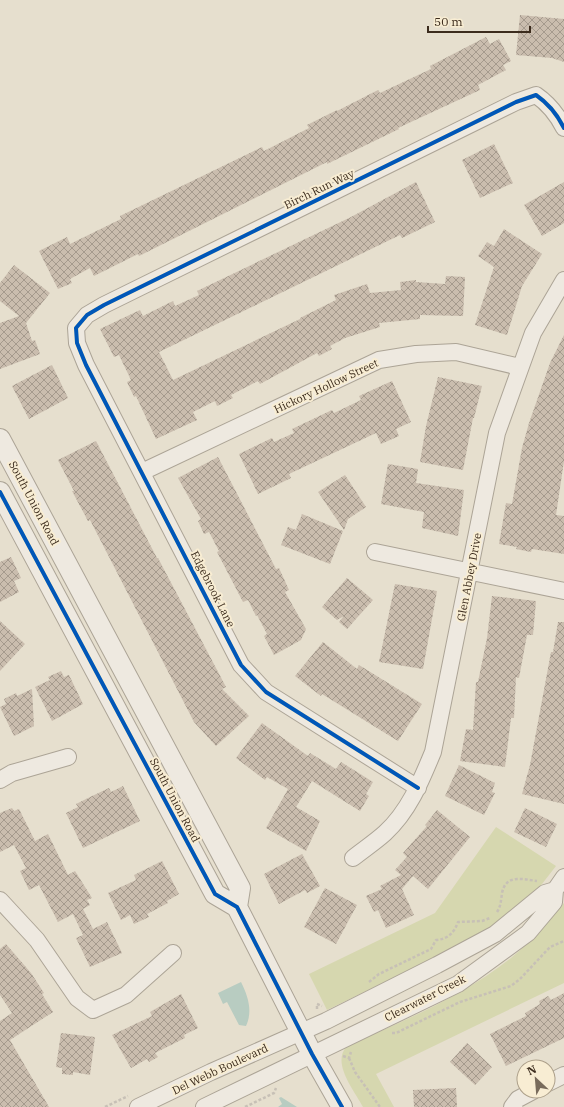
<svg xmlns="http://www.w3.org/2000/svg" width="564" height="1107" font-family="'IBM Plex Serif',serif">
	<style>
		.green { fill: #d6d7af }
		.water { fill: #b8ccc1 }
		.building { fill: url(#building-cross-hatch) }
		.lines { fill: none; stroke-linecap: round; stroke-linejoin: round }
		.minor-casing { stroke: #aca496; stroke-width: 18 }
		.tertiary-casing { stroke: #aca496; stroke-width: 22 }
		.path { stroke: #c7c0b6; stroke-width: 2.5; stroke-dasharray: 3 2; stroke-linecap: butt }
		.minor { stroke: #eee9e0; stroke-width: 16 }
		.tertiary { stroke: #eee9e0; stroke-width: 20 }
		.cycleway-casing { stroke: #f8edd3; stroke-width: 6 }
		.cycleway { stroke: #0057b8; stroke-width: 4 }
		.labels { text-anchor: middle; stroke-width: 4; stroke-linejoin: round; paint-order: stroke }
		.street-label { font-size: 11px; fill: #3c2c1d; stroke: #f8edd3 }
	</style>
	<defs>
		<pattern id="building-cross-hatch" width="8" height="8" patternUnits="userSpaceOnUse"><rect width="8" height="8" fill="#cabdae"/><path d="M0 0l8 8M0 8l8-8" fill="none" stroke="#a59a8d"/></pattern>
	</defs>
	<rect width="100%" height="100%" fill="#e6dfce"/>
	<path class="green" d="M496 827 556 866 535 893 482 935 327 1010 309 974 435 913Z
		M564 903V983L376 1074 394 1107H363C354 1090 331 1063 347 1046 403 1021 462 997 511 958 531 942 547 922 564 903Z"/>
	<path class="water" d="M241 982C248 996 253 1011 246 1026L239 1025 227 1002 223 1004 218 993Z
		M281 1097 297 1107H278L282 1104 279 1098Z"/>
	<path class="building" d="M520 15 564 19V62L552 58 516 55Z
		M486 37 490 44 499 39 511 61 503 65 506 70 478 85 480 90 398 128 399 129 327 164V162L139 256 138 254 94 276 90 268 70 279 72 283 58 289 39 251 67 237 70 244 121 219 120 216 262 147 264 151 309 128 307 125 337 110V111L378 90 380 93 431 69 430 66Z
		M494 144 513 183 480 198 462 160Z
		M416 182 435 222 402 238 400 235 159 352 173 380 300 319V318L336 300 334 295 367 284 370 293 401 290 400 282 416 280V282L445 284 446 276 465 277 463 316 420 315V319L379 323 380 327 345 338 330 346 332 349 319 356 317 353 260 384 258 381 231 395 233 398 217 406 215 401 193 412 197 420 156 439 136 396 134 397 127 382 131 380 119 355 114 357 100 329 140 310 143 316 173 301 175 306 199 295 197 291 351 217Z
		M564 182V223L542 236 524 205Z
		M504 229 542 254 522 286 507 335 475 325 494 267 478 256 487 242 494 246Z
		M14 265 50 293 26 323 32 341 35 340 40 354 0 369V323L19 316 0 301V283Z
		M564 335V461L556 515 564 516V554L532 549 531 552 516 549 517 547 499 544 506 503 512 504 522 448 529 423 550 363Z
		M52 365 68 398 29 419 12 386Z
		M438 377 482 386 474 418H473L463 470 420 462 426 426Z
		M392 381 411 422 396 429 399 436 381 444 376 433 289 474 291 478 258 494 239 454 272 438 274 442 294 433 292 429 332 410 334 413 361 400 359 396Z
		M96 441 157 558H158L226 687 222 689 249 716 216 746 194 722 90 520 88 521 72 491H74L58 460Z
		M218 457 276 569 279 568 289 590 285 592 306 629 301 640 274 655 264 636 267 634 257 615 256 616 248 600 243 602 217 552 219 551 209 532 204 534 198 521 201 519 178 478Z
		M388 464 418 469 416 483 464 490 458 536 422 528 424 512 381 504Z
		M345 475 366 507 348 519 344 530 318 492Z
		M302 514 343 531 330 564 281 545 288 527 296 530Z
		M11 557 21 578 14 581 19 592 0 602V562Z
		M347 578 373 600 347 629 339 622 344 616 337 620 322 607Z
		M395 584 437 591 423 669 379 662Z
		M492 596 536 601 533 635H527L519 678 516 677 514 718H511L505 767 460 761 466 729 473 730 476 682H478L487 638Z
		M0 621 25 644 0 671Z
		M558 622H564V804L522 794 530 765 551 652H553Z
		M323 642 357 669 359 665 422 704 398 741 322 694 321 696 295 676Z
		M61 671 64 677 69 675 83 704 52 721 35 687 50 680 48 677Z
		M32 689 34 726 14 736 0 707 6 704 4 699 16 693 17 696Z
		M262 723 308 756 310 753 336 769 341 762 373 782 366 794 369 796 360 811 312 781 296 807 320 821 306 851 266 828 288 789 267 777 265 780 236 758Z
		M459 765 495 783 492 792 495 793 484 815 445 796Z
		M123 786 140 821 83 848 66 813 78 807 76 804 90 797 109 788 111 792Z
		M12 808 14 811 19 809 35 841 48 834 68 875 75 871 92 898 87 900 90 905 83 909 93 929 107 922 122 953 90 967 76 938 83 935 73 914 58 922 39 885 29 890 20 871 26 868 14 845 0 852V813Z
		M525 808 557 824 546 847 514 832Z
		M437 810 470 837 428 889 413 876 402 889 414 915 386 928 378 910 374 912 366 896 382 889 380 886 401 875 395 870 407 857 403 853 427 826 425 825Z
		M302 854 320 886 307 893 305 890 279 904 264 874Z
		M162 861 179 894 167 901 168 903 147 914 149 917 134 924 130 915 121 920 108 893 136 880 134 875Z
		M325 888 357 905 336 944 304 927Z
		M6 944 31 973 44 993 42 994 53 1012 10 1040 49 1107H0V1021L12 1013 0 995V949Z
		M564 993V1038L506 1066 490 1034 526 1016 525 1013 540 1004 539 1001 548 996 551 1000Z
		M181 994 198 1028 184 1035 185 1038 155 1053 158 1057 149 1062 147 1059 131 1068 112 1035 152 1016 150 1012Z
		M61 1033 95 1037 90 1075 73 1072V1075L62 1074V1068L56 1067Z
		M467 1043 492 1067 475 1085 450 1062Z
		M456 1088 457 1107H414L413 1090Z"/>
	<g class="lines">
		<g class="minor-casing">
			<path id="minor" d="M142 472 379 360 416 354 456 352 520 367
				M375 552 564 591
				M0 780 12 773 68 757
				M418 788 266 692 241 665 86 365 77 343 76 328 87 315 104 305 516 102 536 95C549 104 557 114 564 128
				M353 858C363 850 375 842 385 833 409 811 421 781 433 752L497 433 533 333 564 280
				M0 900 37 940 77 998 93 1010 126 995 173 953
				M548 1083 564 1075
				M138 1107 211 1072 326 1021 437 965 495 934 545 893 555 890
				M204 1107 458 984 528 933 554 902 555 890 564 877
				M512 1107 518 1099 533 1091"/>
		</g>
		<g class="tertiary-casing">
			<path id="tertiary" d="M0 439 240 888 237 907
				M0 492 215 894 237 907 312 1054 342 1107"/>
		</g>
		<path class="path" d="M497 912C501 906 501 900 502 893 506 874 522 879 537 881
			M369 982 379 974 431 949 436 940C448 939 454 933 458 922L482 921 490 918
			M317 1009V1004L322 1006
			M392 1033H396L460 1002 511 986 520 979 550 947 564 941
			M343 1056 349 1058 351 1052
			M349 1058 355 1072 380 1107
			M105 1107 128 1096
			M245 1107 274 1093 276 1088"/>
		<use href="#minor" class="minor"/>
		<use href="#tertiary" class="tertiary"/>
		<g class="cycleway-casing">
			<path id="cycleway" d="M0 492 215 894 237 907 312 1054 342 1107
				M418 788 266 692 241 665 86 365 77 343 76 328 87 315 104 305 516 102 536 95C549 104 557 114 564 128"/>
		</g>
		<use href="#cycleway" class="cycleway"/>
	</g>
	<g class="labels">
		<g class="street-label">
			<text transform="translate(319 189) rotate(-26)" y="4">Birch Run Way</text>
			<text transform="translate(326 386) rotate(-25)" y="4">Hickory Hollow Street</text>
			<text transform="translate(34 503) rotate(62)" y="4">South Union Road</text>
			<text transform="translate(469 577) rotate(-79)" y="4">Glen Abbey Drive</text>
			<text transform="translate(213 589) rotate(63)" y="4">Edgebrook Lane</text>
			<text transform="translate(175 800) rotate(62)" y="4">South Union Road</text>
			<text transform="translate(425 998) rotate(-27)" y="4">Clearwater Creek</text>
			<text transform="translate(220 1069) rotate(-25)" y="4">Del Webb Boulevard</text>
		</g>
	</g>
	<g transform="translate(536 1079) rotate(334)"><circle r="19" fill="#f8edd3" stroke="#ada08a"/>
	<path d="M0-3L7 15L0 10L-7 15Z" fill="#786b5b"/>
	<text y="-6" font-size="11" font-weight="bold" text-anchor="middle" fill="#3c2c1d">N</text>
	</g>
	<path d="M428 26v6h102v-6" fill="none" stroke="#3c2c1d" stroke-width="2"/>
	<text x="434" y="26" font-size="12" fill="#3c2c1d" stroke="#f8edd3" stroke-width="3" paint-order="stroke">50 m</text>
</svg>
